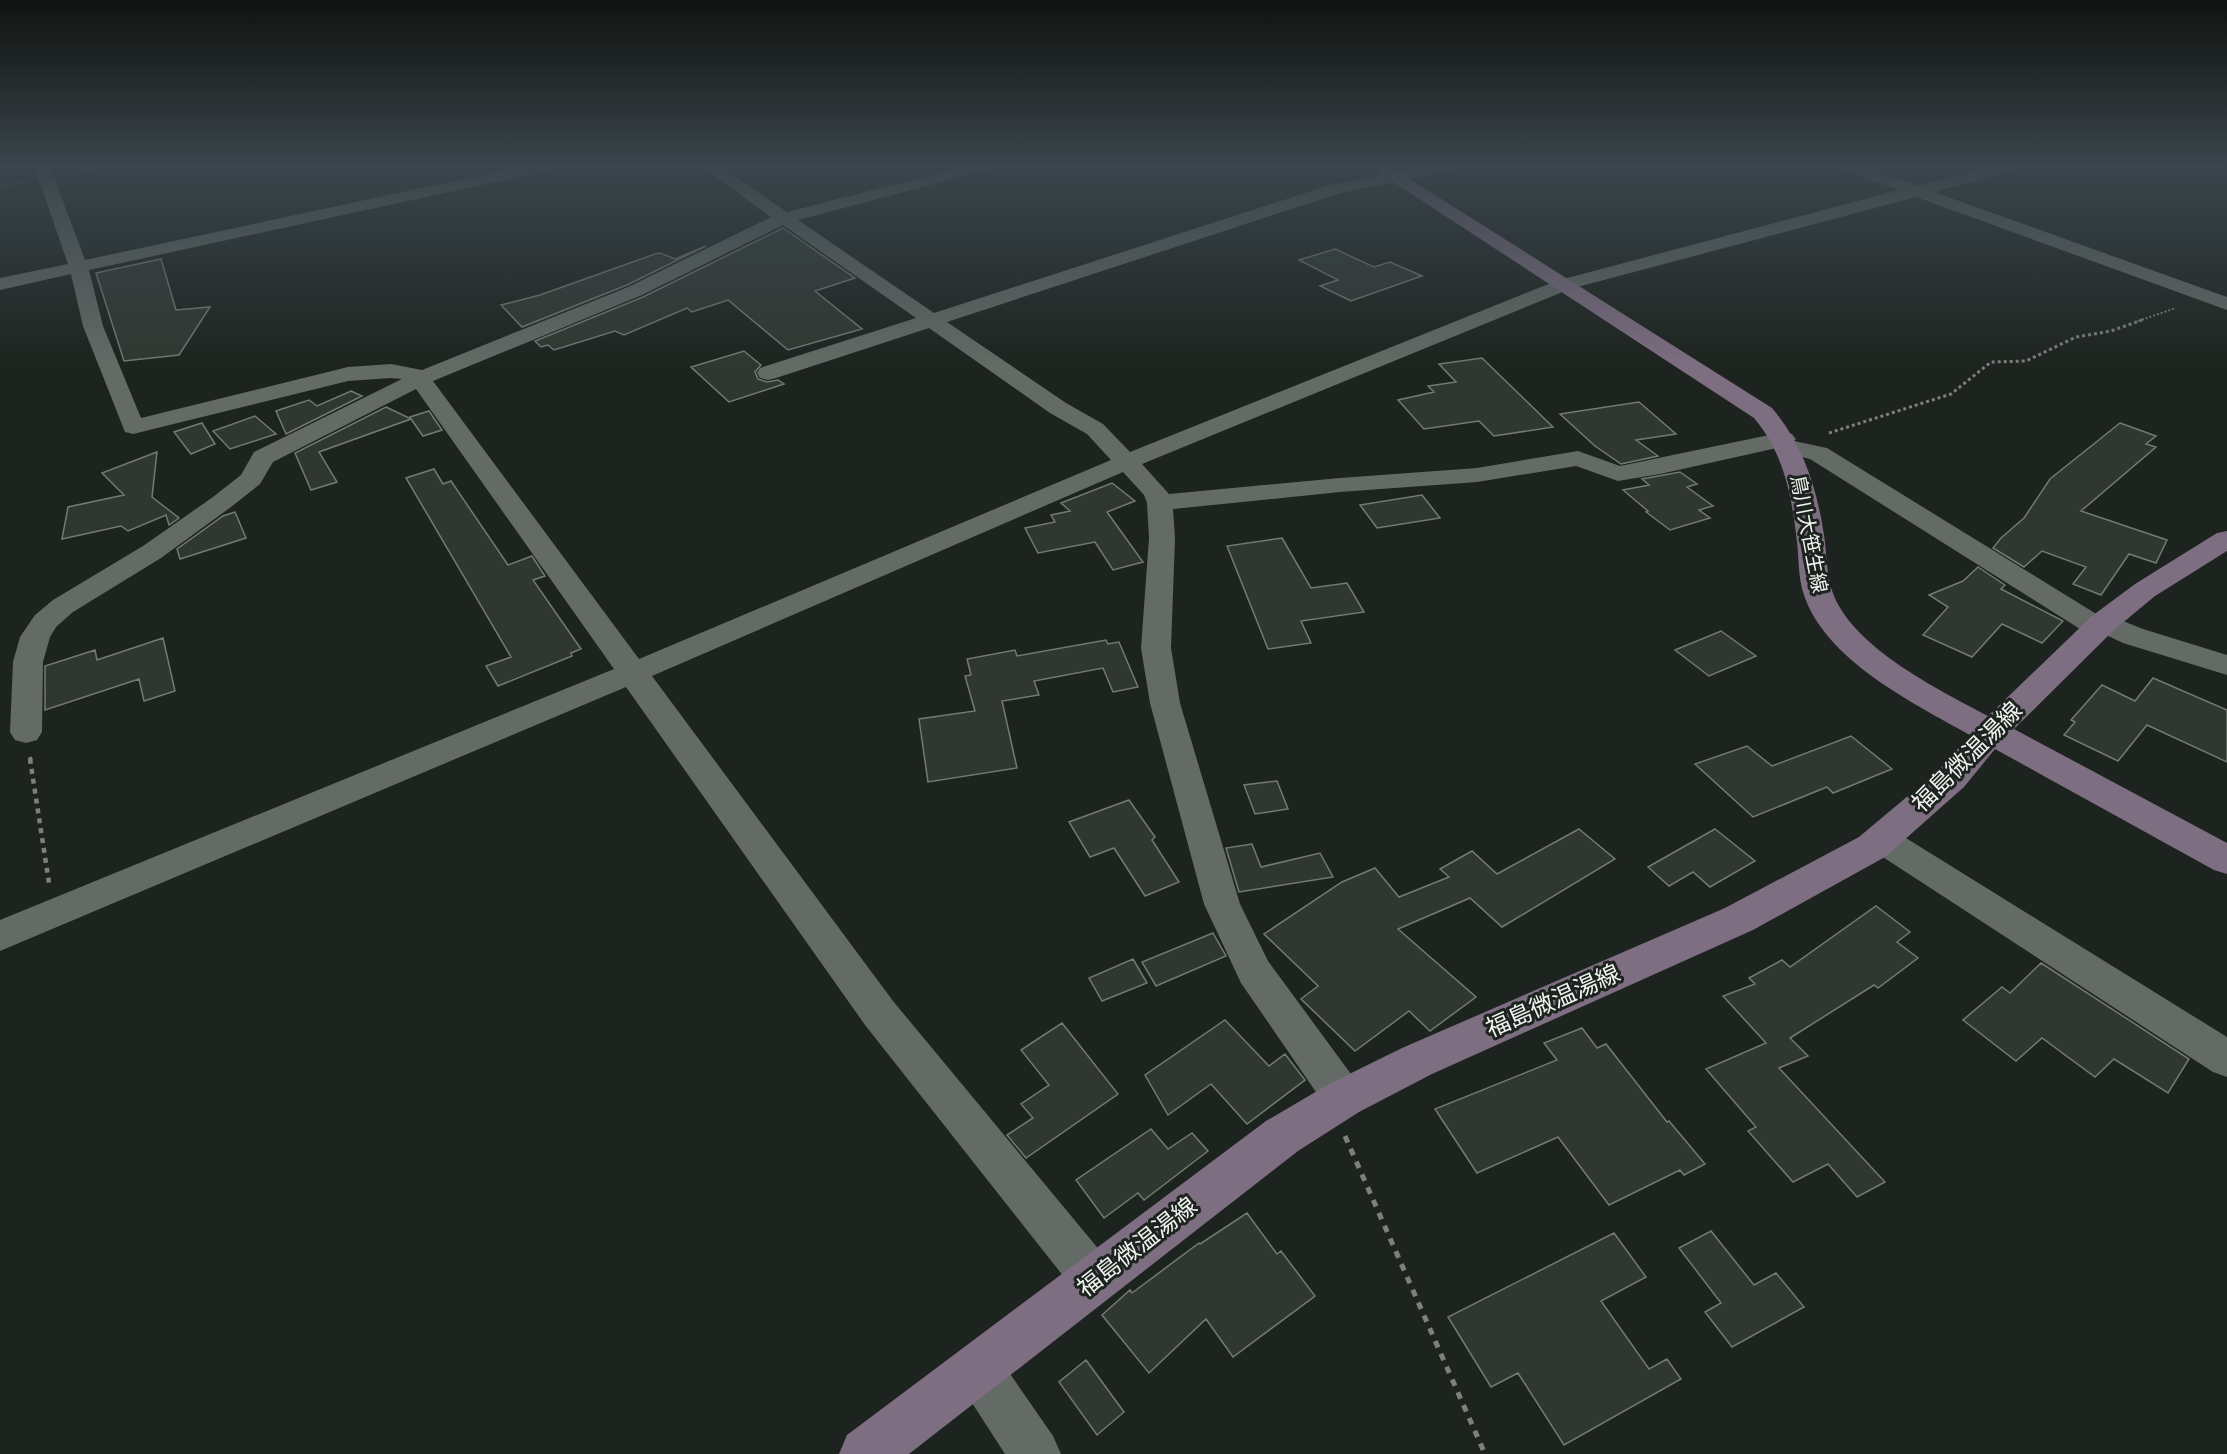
<svg xmlns="http://www.w3.org/2000/svg" width="2227" height="1454" font-family="'PT Sans','Noto Sans JP',sans-serif">
	<style>
		.building { fill: #303731; stroke: #737a74; stroke-width: 1.5 }
		.lines { fill: none; stroke-linecap: round; stroke-linejoin: round }
		.path-far4 { stroke: #7c817d; stroke-width: 2; stroke-dasharray: 2 2; stroke-linecap: butt }
		.path-far3 { stroke: #7c817d; stroke-width: 3; stroke-dasharray: 3 3; stroke-linecap: butt }
		.path-far2 { stroke: #7c817d; stroke-width: 4; stroke-dasharray: 4.5 4.5; stroke-linecap: butt }
		.path-far1 { stroke: #7c817d; stroke-width: 4.5; stroke-dasharray: 5 5; stroke-linecap: butt }
		.path { stroke: #7c817d; stroke-width: 5; stroke-dasharray: 7 7; stroke-linecap: butt }
		.street { fill: #646b66; fill-rule: evenodd }
		.secondary { fill: #7e6e82; fill-rule: evenodd }
		.labels { text-anchor: middle; stroke-width: 6; stroke-linejoin: round; paint-order: stroke }
		.street-label { font-size: 20px; fill: #f0f4f1; stroke: #1d231e }
		.near-street-label { font-size: 24px; fill: #f0f4f1; stroke: #1d231e }
	</style>
	<rect width="100%" height="100%" fill="#1d231e"/>
	<path class="building" d="M783 228 855 278 815 291 862 329 788 350 728 300 692 312 687 308 624 335 615 331 554 350 548 345 541 347 535 341 643 297Z
		M706 246 627 285 522 327 501 305 540 295 655 254 660 253 675 259Z
		M1335 249 1374 267 1390 262 1422 276 1351 301 1320 286 1338 280 1299 260Z
		M161 259 176 310 210 307 179 355 124 361 96 273Z
		M744 351 761 365 755 372 758 379 767 382 778 380 784 384 729 402 691 367Z
		M1482 358 1553 427 1494 436 1479 421 1424 429 1398 400 1434 392 1428 386 1456 382 1439 364Z
		M351 391 362 396 286 434 276 411 309 400 317 406Z
		M1639 402 1676 434 1636 440 1658 456 1621 464 1595 446 1560 414Z
		M386 407 411 419 410 417 429 411 442 430 423 436 411 419 319 452 337 482 311 490 295 453Z
		M255 416 276 434 230 449 213 431Z
		M202 423 215 444 191 454 174 432Z
		M2120 423 2156 436 2146 444 2156 447 2081 511 2167 540 2156 563 2129 554 2101 595 2073 584 2086 567 2042 551 2024 567 1993 548 2001 538 2024 518 2050 479Z
		M157 452 152 497 179 518 169 525 166 515 128 531 121 526 62 539 68 507 124 495 102 473Z
		M434 469 443 484 451 481 508 565 532 556 545 576 533 580 581 649 571 653 572 656 498 686 486 666 511 657 406 478Z
		M1680 472 1697 484 1687 487 1713 506 1699 510 1710 518 1670 530 1646 512 1648 511 1623 490 1649 485 1642 479Z
		M1112 483 1135 501 1107 512 1143 562 1113 570 1095 542 1038 553 1025 528 1055 522 1051 515 1070 511 1061 503Z
		M1422 495 1440 518 1377 528 1360 505Z
		M235 512 246 538 180 559 177 549 223 516Z
		M1282 538 1311 588 1347 583 1364 612 1301 621 1311 643 1268 649 1227 546Z
		M1978 567 2005 585 2001 589 2063 621 2042 643 2002 624 1972 657 1923 635 1948 607 1929 595 1963 581Z
		M1721 631 1756 656 1709 676 1675 650Z
		M163 638 175 691 144 701 139 679 45 710V666L95 650 97 660Z
		M1106 640 1108 644 1119 642 1138 687 1113 692 1103 668 1034 681 1039 695 1002 701 1017 768 928 782 919 719 975 711 965 676 971 675 967 659 1015 650 1017 656Z
		M2153 678 2227 710V762L2147 725 2118 761 2064 735 2075 722 2071 720 2102 685 2135 701Z
		M1851 736 1892 769 1833 793 1827 787 1753 817 1695 764 1747 746 1772 766Z
		M1277 781 1288 809 1255 814 1244 785Z
		M1129 800 1155 837 1152 840 1179 882 1145 896 1114 848 1090 857 1069 822Z
		M1579 829 1615 859 1502 927 1470 898 1398 929 1476 997 1430 1031 1409 1011 1355 1051 1301 999 1318 986 1264 934 1342 882 1375 868 1399 897 1449 877 1440 869 1472 851 1497 874Z
		M1715 829 1755 861 1710 887 1693 872 1669 886 1648 867Z
		M1252 844 1261 867 1320 853 1333 877 1239 892 1226 848Z
		M1876 906 1910 932 1897 942 1918 958 1878 988 1874 985 1790 1038 1808 1056 1779 1068 1885 1182 1857 1197 1828 1164 1793 1182 1748 1131 1756 1127 1706 1069 1766 1043 1723 996 1755 984 1749 978 1782 960 1790 967Z
		M1213 933 1226 956 1156 986 1142 962Z
		M1133 959 1147 983 1102 1001 1089 978Z
		M2041 963 2189 1059 2168 1093 2114 1059 2095 1077 2042 1038 2016 1061 1963 1020 2002 987 2010 993Z
		M1225 1020 1269 1066 1285 1054 1305 1080 1247 1124 1211 1084 1168 1115 1145 1075Z
		M1062 1023 1118 1094 1026 1158 1007 1135 1033 1118 1021 1104 1049 1085 1021 1050Z
		M1582 1028 1597 1048 1606 1044 1667 1122 1669 1121 1705 1164 1684 1175 1680 1170 1609 1205 1558 1137 1477 1173 1435 1109 1557 1060 1544 1043Z
		M1151 1129 1168 1149 1192 1133 1208 1151 1144 1200 1138 1193 1104 1218 1076 1180Z
		M1247 1213 1277 1254 1281 1251 1315 1296 1233 1357 1206 1319 1149 1373 1102 1315 1130 1290 1132 1293 1199 1243 1200 1244Z
		M1711 1231 1754 1285 1776 1273 1804 1307 1732 1347 1705 1312 1721 1303 1679 1248Z
		M1614 1233 1646 1277 1601 1301 1649 1369 1667 1359 1681 1379 1564 1445 1518 1373 1491 1387 1448 1317Z
		M1086 1360 1124 1412 1097 1435 1059 1382Z"/>
	<g class="lines">
		<path class="path-far4" d="M69 173 108 166
			M0 186 26 181
			M2138 321 2176 308"/>
		<path class="path-far3" d="M1829 433 1951 394 1991 362 2026 361 2076 337 2111 331 2142 320"/>
		<path class="path-far2" d="M30 757 31 761"/>
		<path class="path-far1" d="M30 759 49 883"/>
		<path class="path" d="M1345 1136 1485 1454"/>
		<path class="street" d="M34 166H50L85 260 524 166H554L546 171 89 270 103 326 141 418 348 367 391 364 422 370 628 287 771 217 701 166H719L787 212 967 166H993L991 169 798 220 934 313 1330 185 1428 166H1459L1457 169 1451 171 1340 193 947 322 1066 403 1103 424 1130 452 1556 281 1899 190 1842 169 1840 166H1863L1918 186 1993 166H2019L2017 169 1934 192 2227 297V310L1916 197 1570 289 1142 464 1169 494 1340 478 1477 468 1578 451 1620 466 1784 432 1792 434 1796 439 1794 441 1827 448 2098 615 2113 617 2143 629 2227 655V675L2123 643 2106 635 2098 637 2088 634 1810 459 1780 452 1777 448 1660 474 1618 481 1576 466 1477 482 1340 492 1173 509 1175 538 1171 648 1180 703 1240 904 1268 961 1359 1085 1365 1098 1359 1111 1344 1117 1329 1111 1241 983 1204 904 1150 703 1141 648 1149 538 1147 503 1144 495 1123 472 652 676 893 1001 1111 1264 1118 1280 1111 1296 1095 1303 1079 1296 865 1025 626 687 0 951V920L614 669 416 389 273 462 260 484 231 507 161 558 73 612 56 627 50 637 43 662 42 732 37 740 26 743 15 740 10 732 13 662 20 637 35 615 53 600 143 546 213 497 241 475 254 452 402 379 391 378 348 381 133 434 125 432 83 326 71 274 0 290V278L68 264ZM783 225 916 318 760 368 757 373 760 378 768 380 776 378 929 328 1050 413 1087 434 1111 460 639 659 433 381 642 295Z
			M1881 826 1893 830 2227 1037V1077L2213 1072 1869 848 1864 839 1869 830Z
			M978 1345 995 1352 1053 1436 1061 1454H1005L961 1386 954 1369 961 1352Z"/>
		<path class="secondary" d="M1369 166H1389L1772 408C1805 447 1818 492 1825 542 1827 560 1827 579 1834 596 1856 649 1939 690 1988 716L2092 616 2135 584 2217 533 2227 531V551L2155 596 2114 630 2014 729 2227 843V874L2214 870 1995 749 1964 787 1885 857 1753 930 1432 1074 1359 1112 1298 1151 909 1454H839L847 1435 1266 1121 1329 1084 1402 1048 1725 908 1859 837 1940 769 1970 735C1913 703 1823 659 1803 592 1798 575 1799 558 1797 542 1792 497 1784 453 1754 418Z"/>
	</g>
	<linearGradient id="sky" x2="0" y2="1"><stop stop-color="#101310"/><stop offset="0.45" stop-color="#3a454c"/><stop offset="1" stop-color="#3a454c" stop-opacity="0"/></linearGradient>
	<rect width="2227" height="369" fill="url(#sky)"/>
	<g class="labels">
		<g class="street-label">
			<text transform="translate(1809 534) rotate(79)" y="7">鳥川大笹生線</text>
		</g>
		<g class="near-street-label">
			<text transform="translate(1967 757) rotate(-45)" y="8">福島微温湯線</text>
			<text transform="translate(1553 1001) rotate(-24)" y="8">福島微温湯線</text>
			<text transform="translate(1137 1247) rotate(-38)" y="8">福島微温湯線</text>
		</g>
	</g>
</svg>
